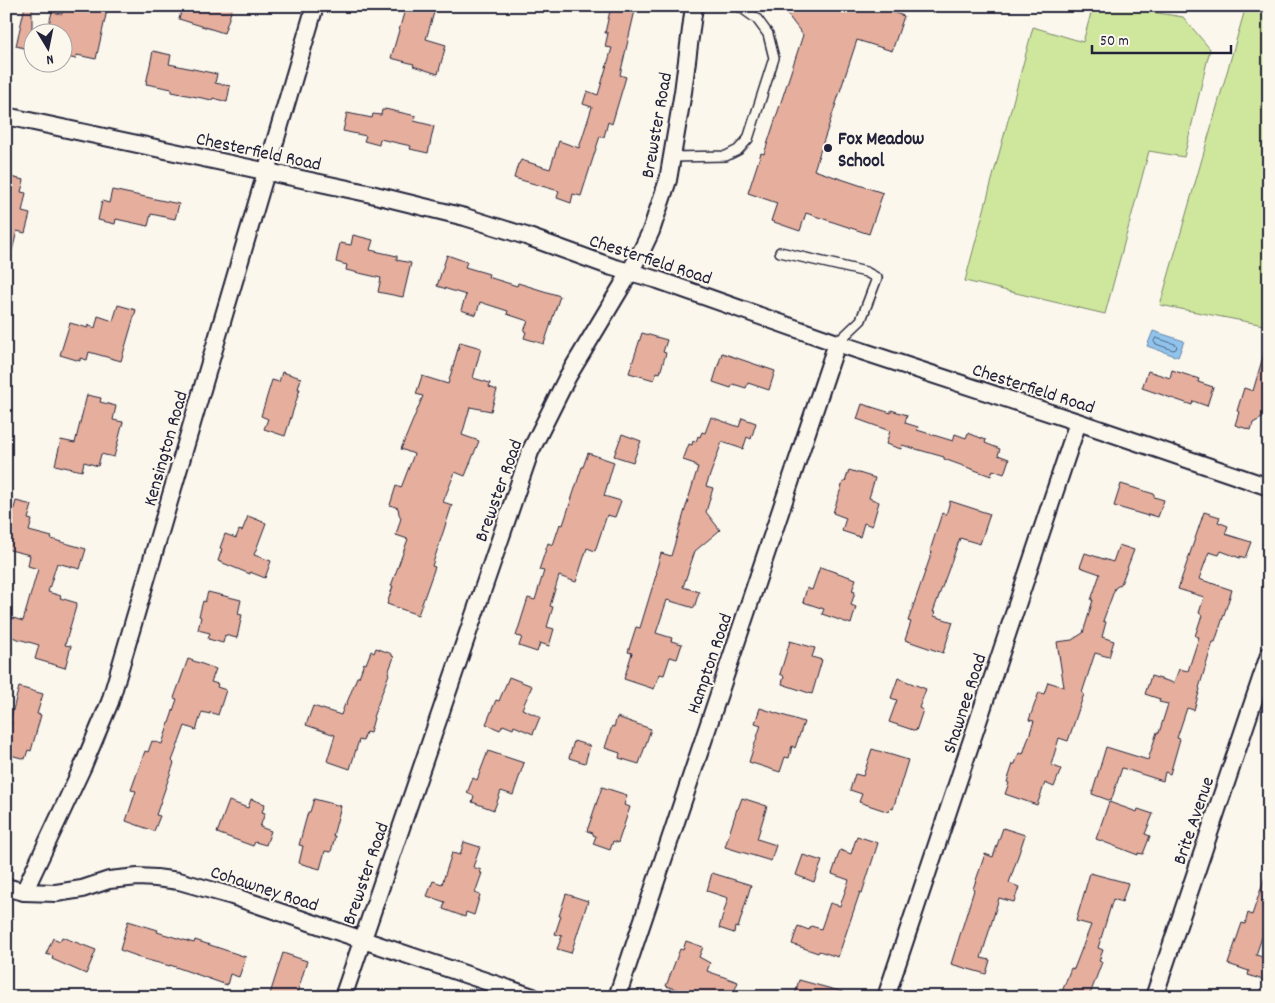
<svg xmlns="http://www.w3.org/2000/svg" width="1275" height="1003" font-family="Dekko,sans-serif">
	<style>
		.green { fill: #cfe79c; stroke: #78846c }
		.water { fill: #91c4ed; stroke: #6583a6 }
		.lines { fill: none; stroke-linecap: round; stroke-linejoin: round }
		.shore { stroke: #4e6382; stroke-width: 1 }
		.building { fill: #e6af9d; stroke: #22223b }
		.service-casing { stroke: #22223b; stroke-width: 12 }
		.minor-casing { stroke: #22223b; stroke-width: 20 }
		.service { stroke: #fbf7ec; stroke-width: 9 }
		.minor { stroke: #fbf7ec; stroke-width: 16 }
		.poi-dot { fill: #22223b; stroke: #fbf7ec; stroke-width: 2 }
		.labels { text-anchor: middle; stroke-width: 4; stroke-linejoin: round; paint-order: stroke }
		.street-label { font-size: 19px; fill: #22223b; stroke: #fbf7ec }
		.poi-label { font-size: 19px; font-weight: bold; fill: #22223b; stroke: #fbf7ec; text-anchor: start }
	</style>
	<rect width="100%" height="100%" fill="#fbf7ec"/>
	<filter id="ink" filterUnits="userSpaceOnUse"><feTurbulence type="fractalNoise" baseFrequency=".02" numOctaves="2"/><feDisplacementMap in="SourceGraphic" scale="10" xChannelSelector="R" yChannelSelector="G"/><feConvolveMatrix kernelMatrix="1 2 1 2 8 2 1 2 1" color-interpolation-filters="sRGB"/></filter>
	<g filter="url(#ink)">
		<path class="green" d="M1093 6H1115L1183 17 1210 49 1184 157 1149 151 1105 314 965 281 1033 27 1083 42Z
			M1246 6H1269V326L1160 305Z"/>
		<path class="water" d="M1153 331 1184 341 1178 357 1147 346Z"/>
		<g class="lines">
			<path class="shore" d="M1156 338 1175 344 1177 346 1176 349 1173 350 1156 344 1154 342Z"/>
		</g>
		<path class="building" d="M25 6H32V50L16 46Z
			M63 6H108L96 59 77 55 76 59 62 56V32H47L52 12 62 14Z
			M183 6H233L224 33 179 19Z
			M406 6H436L426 39 446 45 438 74 413 66 414 64 391 58Z
			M611 6H636L620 75 626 77 612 124 608 122 604 137 600 136 581 196 573 194 571 203 557 198 559 191 514 178 518 164H519L521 160 550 169 559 141 579 148 592 107 583 104 587 91 598 95 612 48 605 47 608 33H605Z
			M781 6H874L904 16 892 51 857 40 814 170 883 193 869 234 806 213 800 231 771 221 777 203 748 193 761 153 764 154 803 35Z
			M153 51 171 55 169 64 217 74 215 83 230 86 227 102 213 98 212 100 172 92V89L146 84Z
			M385 109 416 116 414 121 434 126 428 153 410 149 411 146 380 139 379 145 364 141 366 136 343 131 347 113 372 118 373 114 381 115 382 110H385Z
			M6 176 24 180 21 192 26 193 22 212 30 214 25 233 17 231 12 251H6Z
			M112 190 179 204 175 219 151 214 148 226 116 219 115 224 98 220 102 201 109 203Z
			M353 235 373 240 370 250 397 256V260L411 263 403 297 378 292 381 278 346 270 347 265 336 262 340 243 351 245Z
			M447 255 467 262 465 267 489 274 488 277 517 286 518 283 560 296 544 344 524 338 526 332 524 331 528 321 507 314 508 311 480 302 476 315 461 310 466 295 437 286Z
			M118 305 136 310 121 361 89 352 87 360 80 358V361L60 355 70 323 88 328V325L95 328 98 316 113 321Z
			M642 333 667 340 663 352 666 353 660 373 657 372 654 380 629 373Z
			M460 342 481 348 473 378 490 383 489 387 497 390 491 411 470 407 462 435 479 441 465 476 455 472 443 502 452 505 432 566 435 567 418 615 387 604 393 586H391L408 539 396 535 401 518 399 514 398 508 390 505 396 486 401 488 414 454 401 449 423 396 416 394 422 376 448 384Z
			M1265 350 1269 351V414L1253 423 1251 430 1235 425 1239 412 1237 411 1244 388 1253 391Z
			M722 353 775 371 769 390 748 383 746 388 733 384 731 388 713 382Z
			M1172 370 1199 379 1198 382 1213 387 1207 406 1193 401 1192 405 1142 388 1148 371 1170 378Z
			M282 372 301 378 298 389H300L285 436 264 429 268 419 261 416 272 380 279 382Z
			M87 395 101 398 100 402 116 406 113 420 123 422 114 457 101 454 98 466 84 462 82 471 55 465 61 440 75 443Z
			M862 404 891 413V410L907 415 905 423 918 427 917 430 953 441 955 434 966 438 968 433 986 440 985 443 1000 449 998 455 1009 459 1004 474 993 470 991 476 944 459V457L902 445 901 449 886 444 890 431 857 419Z
			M711 417 739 427 742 418 756 423 751 439 747 437 743 449 722 442 706 486 713 488 706 512 720 530 695 551 683 587 699 592 694 608 667 600 656 633 672 638 671 641 682 644 677 659 670 657 664 675 660 674 654 689 624 679 632 653 628 652 636 627 640 628 657 572 656 571 661 553 671 556 698 467 695 466V464L683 460 689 444 692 445 693 441 696 442 698 436 700 437 702 432 705 433Z
			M622 434 641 441 633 462 614 456Z
			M588 453 614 462 604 496 621 501 615 517 607 515 595 551 587 548 576 582 559 576 550 606 553 607 547 627 554 629 549 646 540 643 537 652 519 646 522 637 516 636 528 598 535 600 544 571 539 570 548 543 553 545 560 524 563 525 582 467H583Z
			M849 470 875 478 869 498 879 502 872 526 864 523 860 537 842 531 846 518 833 513 843 482H845Z
			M1121 484 1154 494V497L1164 500 1158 517 1148 514V516L1114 506Z
			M16 501 32 505 28 519 32 520 29 531 52 537 51 539 86 549 80 569 57 563 48 592 61 596 60 598 77 603 65 645 71 646 65 668 35 659 39 645 8 636 13 618 23 621 38 569 28 566 30 555 6 549V537Z
			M950 501 990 514 980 544 960 538 933 612H935L934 616 953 622 943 653 905 640 911 622 908 621 932 552 930 551 942 513 946 515Z
			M1204 512 1220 517 1218 522 1228 526 1225 534 1251 542 1245 558 1240 556V558L1221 551 1219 555 1209 552 1199 579 1232 590 1215 642H1213L1199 688 1200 689 1194 710 1187 708 1177 738 1180 739 1170 774 1165 772 1163 781 1122 768 1111 801 1092 794 1106 747 1148 760 1157 732 1159 733 1168 704 1159 702 1160 699 1145 694 1151 676 1174 683 1179 669 1188 671 1199 637 1195 636 1202 615 1199 613 1204 597 1178 589Z
			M248 516 266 523 254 555 271 561 265 578 250 572V574L218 561 222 549 220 548 225 534 236 538 239 530 242 531Z
			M1119 545 1134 550 1121 584 1115 588 1103 621 1106 622 1102 637 1114 641 1109 657 1095 653 1082 693 1084 694 1068 741 1059 738 1051 765 1061 769 1054 787 1045 783 1037 805 1005 794 1009 783 1007 782 1013 764H1015L1019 753 1023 754 1034 721 1029 720 1039 692 1044 694 1048 682 1064 687 1057 642 1072 640 1083 633 1093 600H1091L1100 574 1080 567 1085 553 1113 562Z
			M820 567 856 579 852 591 855 592 851 605 856 607 851 624 822 614 824 609 803 602 807 588 812 590Z
			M208 592 241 600 238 614 242 615 237 638 225 635 223 643 208 639 210 633 198 630 201 617 199 616 203 601 205 602Z
			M790 641 815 648 812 657 822 660 812 694 782 684 784 676 780 674Z
			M376 648 392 654V656L394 657 388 673 389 674 373 717 374 718 370 733 366 732 363 741 359 740 350 769 327 761 335 735 306 725 313 706 341 715 345 704 346 705 357 677H359L364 663 366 664 371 651 374 653Z
			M188 659 216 669 211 682 218 684 217 687 226 690 218 715 210 712V714L202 712 196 730 185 726 172 761 174 763 156 815 160 816 154 831 126 821 136 791 131 790 145 751 148 752 152 741 162 744 177 699 174 698Z
			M509 677 532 686 522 709 540 717 533 734 514 726 513 729 503 725 500 730 486 724 496 700 499 701Z
			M898 678 926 689 919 708 923 710 916 731 889 722 897 700 891 698Z
			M19 687 43 694 37 714 41 715 31 751 28 750 25 759 7 754 11 738 8 737 12 722 10 721Z
			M760 708 804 722 795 748 792 746 789 758 785 757 780 772 749 762 761 725 755 723Z
			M617 717 651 729 639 764 619 758 620 753 605 748 612 726 614 727Z
			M574 741 590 746 585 763 569 758Z
			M872 749 908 760 893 809 890 808 889 812 859 802 862 794 850 790 855 774 863 776Z
			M488 751 524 763 513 795 501 791 494 810 472 802 474 796 467 793 473 778 477 780Z
			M602 787 627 795 624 805 630 807 618 843 613 841 610 850 593 844 596 836 593 835V833L587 831Z
			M742 798 767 806 757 839 776 845 771 861 725 847 737 809H738Z
			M251 799 265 804 262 812 265 813 260 827 271 831 266 845 255 842 253 846 217 833 229 801 248 808Z
			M314 799 341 806 333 836H335L331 852 325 851 320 869 299 863 303 846 299 845 308 812H310Z
			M1109 802 1137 812 1138 809 1153 814 1145 834 1150 836 1143 854 1138 853V855L1096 839Z
			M1003 828 1025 835 1009 883 1019 887 1014 902 999 898 981 958 990 960 986 974 951 964 974 890 973 889 985 854 993 857Z
			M857 836 878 843 862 893 860 892 838 957 819 951 818 953 792 944 798 926 809 930 811 926 821 929 830 903 840 906 849 880 832 874 840 850 851 854Z
			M464 842 480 847 473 867 481 870 480 873H482L475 893 480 895 474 915 466 912 465 917 443 909 445 902 427 896 433 881 442 884 452 853 460 855Z
			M803 855 822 861 814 882 796 875Z
			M712 873 751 885 738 928 735 927 734 933 719 928 728 898 707 891Z
			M1090 873 1128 883 1122 902 1113 899 1098 948 1103 950 1099 961 1102 962 1089 997H1060L1071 968 1074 969 1091 925 1076 921Z
			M1266 874H1269V910L1262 930 1264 931 1256 955 1269 959V982L1248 975 1249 971 1228 964 1242 923 1245 924 1248 913 1252 915Z
			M566 894 588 901 571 953 557 949 562 936 555 934 561 916H559Z
			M128 921 158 930 157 932 194 943 195 940 246 957 239 977 230 974 227 985 170 965V966L136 957 137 956 120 950Z
			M62 937 96 950 86 974 52 959 53 956 46 954 53 938 60 941Z
			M686 941 703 947 699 957 710 963 707 971 738 982 732 997H699L666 986 680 949 683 950Z
			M283 953 307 961 296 997H269Z
			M799 980 843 992 842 997H794Z"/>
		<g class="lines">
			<g class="service-casing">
				<path id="service" d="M672 157 726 156 738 150 748 139 774 58 768 34 757 19 739 6
					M780 252 866 272 877 278 861 320 837 343"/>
			</g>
			<g class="minor-casing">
				<path id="minor" d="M6 116 367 193 465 217 526 236 612 267 658 280 837 343 1078 422 1269 487
					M6 887 24 892 56 893 82 889 109 880 138 877 156 878 179 881 232 896 533 997
					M24 892 83 766 110 702 315 6
					M343 997 530 452 568 376 622 286 642 250 651 231 668 180 683 92 694 6
					M617 997 837 343
					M886 997 1078 422
					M1154 997 1269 655"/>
			</g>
			<use href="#service" class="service"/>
			<use href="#minor" class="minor"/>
		</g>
	</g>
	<circle class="poi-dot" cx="828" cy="148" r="5"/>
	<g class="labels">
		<g class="street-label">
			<text transform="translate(655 125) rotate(-80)" y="7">Brewster Road</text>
			<text transform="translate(259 150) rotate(12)" y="7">Chesterfield Road</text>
			<text transform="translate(651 258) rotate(18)" y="7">Chesterfield Road</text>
			<text transform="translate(1034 387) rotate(18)" y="7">Chesterfield Road</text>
			<text transform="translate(164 448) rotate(-74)" y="7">Kensington Road</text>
			<text transform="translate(497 490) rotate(-70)" y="7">Brewster Road</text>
			<text transform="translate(708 663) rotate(-71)" y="7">Hampton Road</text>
			<text transform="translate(963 703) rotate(-72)" y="7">Shawnee Road</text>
			<text transform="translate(1192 820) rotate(-71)" y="7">Brite Avenue</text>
			<text transform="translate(364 873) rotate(-71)" y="7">Brewster Road</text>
			<text transform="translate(265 887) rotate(18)" y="7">Cohawney Road</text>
		</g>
		<g class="poi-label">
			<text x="838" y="144">Fox Meadow<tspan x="838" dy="22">School</tspan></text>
		</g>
	</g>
	<rect width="1275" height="1003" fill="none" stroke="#fbf7ec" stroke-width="25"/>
	<rect x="12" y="12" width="1250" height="978" fill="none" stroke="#22223b" stroke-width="2" filter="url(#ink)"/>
	<g transform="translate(48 48) rotate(170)"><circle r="24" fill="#fbf7ec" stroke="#a4a2a5"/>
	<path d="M0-4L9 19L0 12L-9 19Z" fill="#22223b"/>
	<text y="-8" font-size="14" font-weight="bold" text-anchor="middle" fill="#22223b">N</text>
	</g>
	<path d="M1092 45v8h139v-8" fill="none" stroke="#22223b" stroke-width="2.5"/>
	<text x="1100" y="45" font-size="15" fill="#22223b" stroke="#fbf7ec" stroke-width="4" paint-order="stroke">50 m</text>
</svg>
